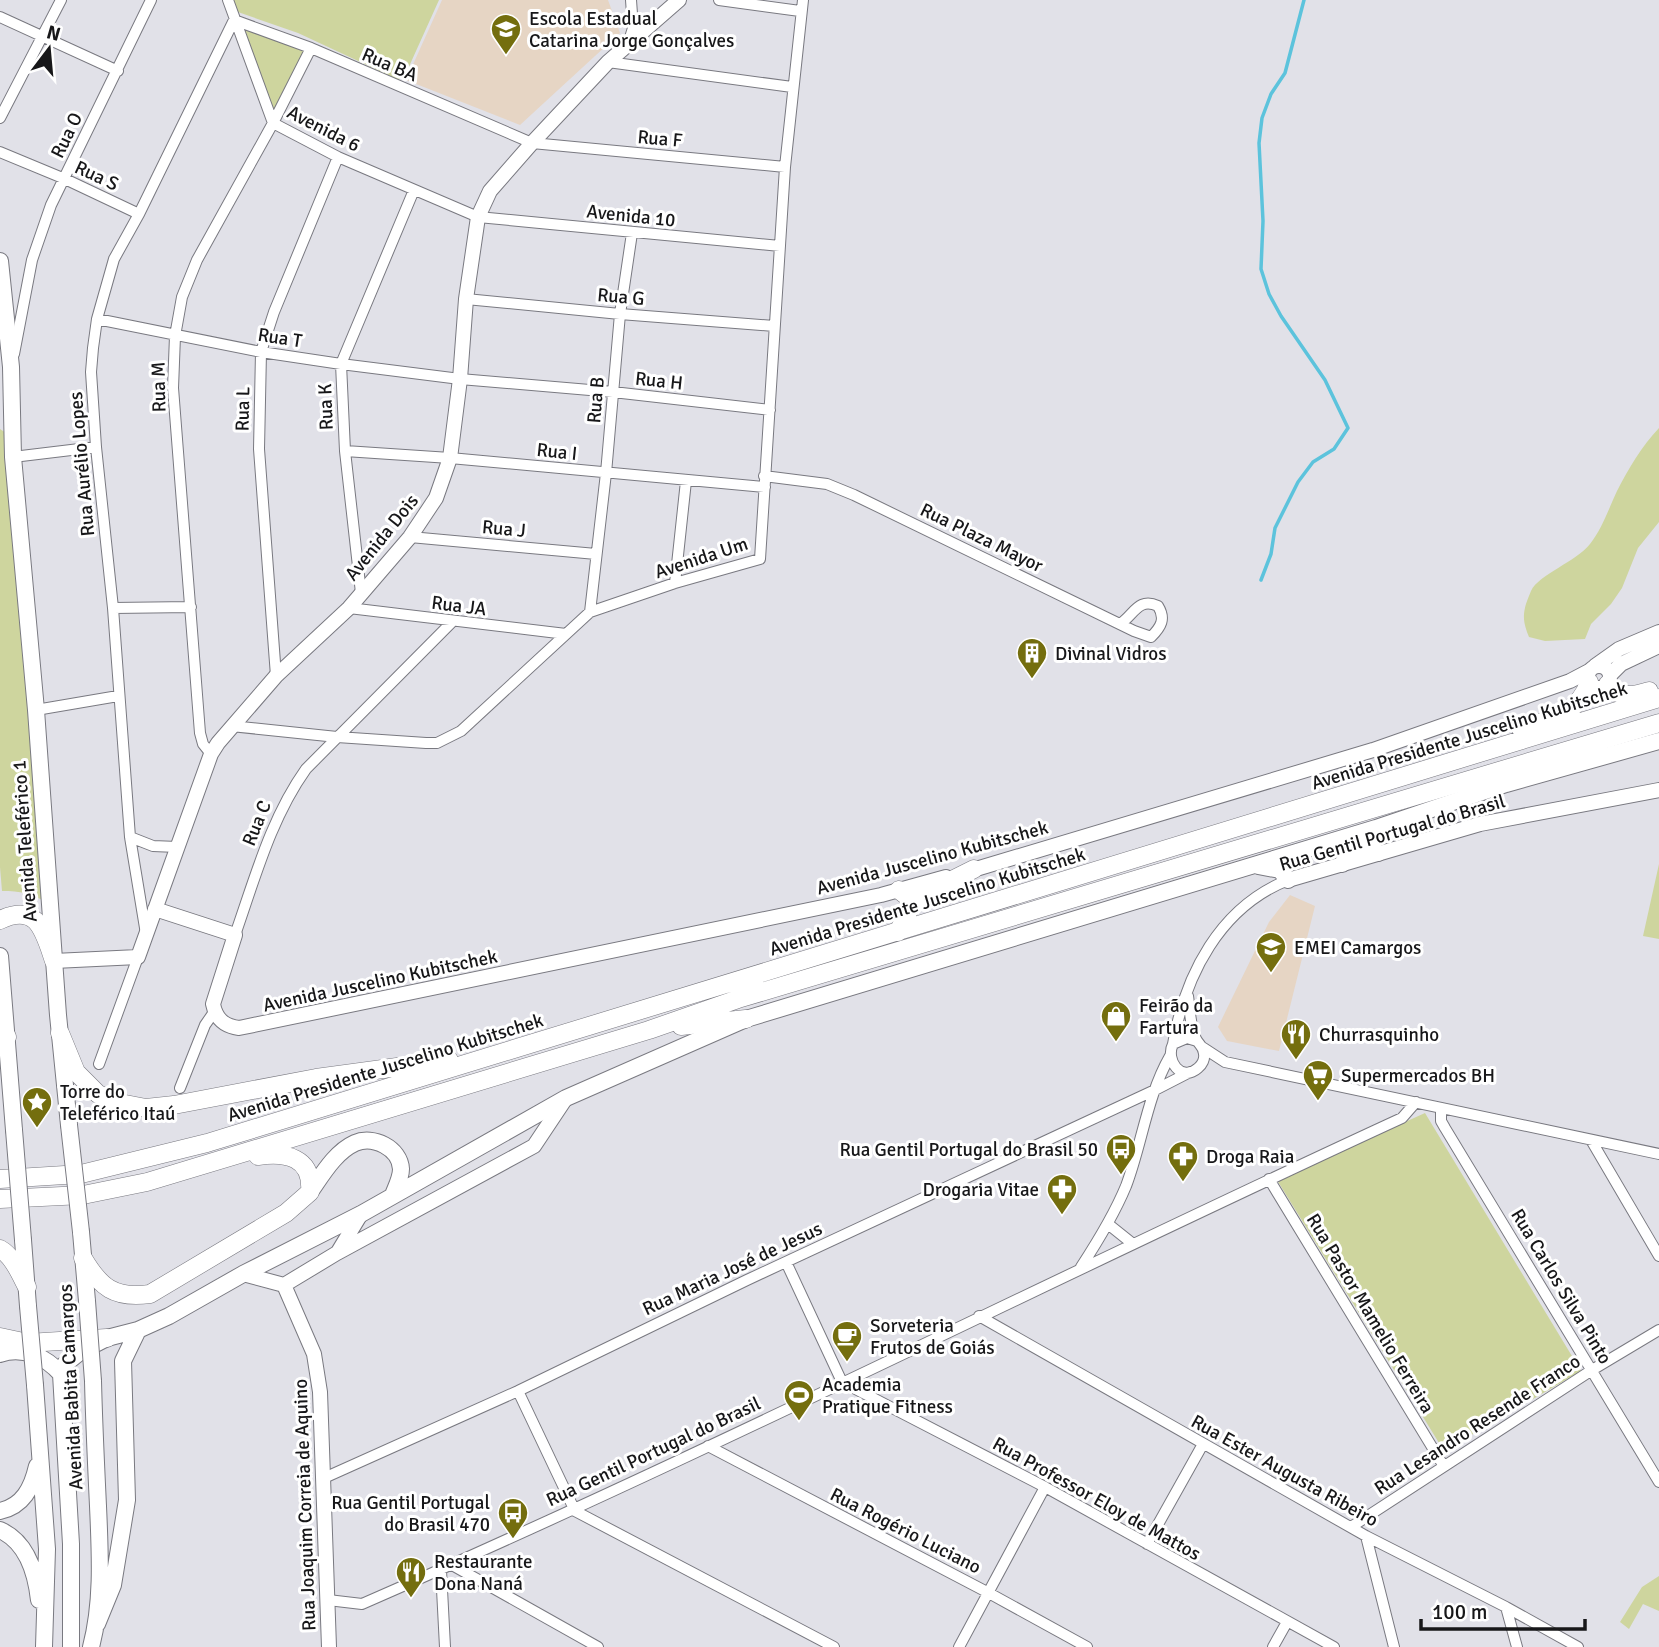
<svg xmlns="http://www.w3.org/2000/svg" width="1659" height="1647" font-family="Signika,sans-serif">
	<style>
		.education { fill: #e6d5c4 }
		.green { fill: #ced59e }
		.lines { fill: none; stroke-linecap: round; stroke-linejoin: round }
		.stream { stroke: #5cc3dc; stroke-width: 3.5 }
		.minor-casing { stroke: #797980; stroke-width: 12 }
		.tertiary-casing { stroke: #797980; stroke-width: 16 }
		.secondary-casing { stroke: #797980; stroke-width: 18 }
		.trunk-casing { stroke: #797980; stroke-width: 19 }
		.minor { stroke: #fff; stroke-width: 10 }
		.tertiary { stroke: #fff; stroke-width: 14 }
		.secondary { stroke: #fff; stroke-width: 16 }
		.trunk { stroke: #fff; stroke-width: 18 }
		.secondary-bridge-casing { stroke: #797980; stroke-width: 18; stroke-linecap: butt }
		.secondary-bridge { stroke: #fff; stroke-width: 16 }
		.labels { text-anchor: middle; stroke-width: 6; stroke-linejoin: round; paint-order: stroke }
		.poi-label { font-size: 19px; fill: #171719; stroke: #fff; text-anchor: start }
		.street-label { font-size: 19px; fill: #171719; stroke: #fff }
	</style>
	<rect width="100%" height="100%" fill="#e1e1e8"/>
	<path class="education" d="M442 0H608L620 33 520 125 406 80Z
		M1290 895 1315 906 1279 1051 1227 1041 1218 1027 1269 922Z"/>
	<path class="green" d="M232 0H439L407 71 403 69 399 80 298 33 235 11Z
		M234 20 311 48 273 123Z
		M1659 428V522L1638 548 1622 588 1611 604 1591 624 1585 639 1545 641 1529 637C1521 618 1523 610 1531 591 1539 574 1576 562 1590 544 1602 529 1609 508 1617 491 1628 469 1642 446 1659 428Z
		M0 429 9 435 47 903C32 893 20 891 2 891L0 867Z
		M1659 864V939L1643 936Z
		M1425 1113 1581 1371 1444 1451 1277 1180Z
		M1659 1576V1611L1643 1604 1629 1629 1620 1622 1642 1587Z"/>
	<g class="lines">
		<path class="stream" d="M1261 580 1271 554 1275 528 1298 482 1313 462 1334 449 1348 428 1325 380 1281 316 1269 294 1261 269 1263 221 1259 143 1262 118 1271 94 1285 73 1304 0"/>
		<g class="minor-casing">
			<path id="minor" d="M228 0 273 123 338 157 478 217 780 246
				M719 0 800 11
				M0 17 118 71
				M628 44 633 28 631 0
				M608 62 792 87
				M0 118 61 0
				M0 152 65 179 139 214
				M466 299 620 314 774 326
				M97 319 261 352 341 364 460 379 613 392 770 410
				M14 354 32 260 51 205 151 0
				M345 451 450 458 765 487
				M13 457 96 447
				M764 476 827 484 854 495 1134 631 1151 637C1161 627 1166 619 1158 606 1138 597 1134 615 1120 624
				M410 537 596 554
				M675 583 686 481
				M361 593 345 451 341 364 414 190
				M113 608 191 607
				M349 608 566 634
				M590 612 606 473 620 314 632 233
				M276 676 259 449 261 352 274 312 338 157
				M36 710 118 696
				M231 726 337 737 426 743H437L461 731 590 612 675 583 760 559 785 167 803 0
				M211 754 203 744 200 733 173 388 175 336 182 297 197 260 273 123 311 48
				M130 837 153 846 177 847
				M146 934 130 837 113 608 96 447 91 372 93 348 97 319 114 259 139 214 234 20 311 48 532 143 785 167
				M235 935C255 878 271 818 306 769L452 622
				M1188 996C1190 1009 1190 1027 1196 1039 1199 1045 1204 1047 1204 1054 1205 1059 1202 1065 1198 1068 1181 1083 1165 1060 1173 1044L1187 1038 1197 1041
				M1173 1044C1185 975 1220 907 1288 880
				M1202 1047 1225 1062 1659 1154
				M99 1064 138 957
				M180 1088 205 1025 214 1012
				M1441 1108V1121L1445 1128 1659 1482
				M1591 1140 1659 1256
				M1269 1179 1443 1465
				M1108 1224 1133 1244
				M786 1262 842 1382 1045 1487 1334 1647
				M1081 1267C1098 1241 1114 1215 1126 1186 1142 1144 1147 1096 1170 1056
				M979 1316 1366 1536 1506 1607 1578 1647
				M518 1391 575 1511
				M708 1446 987 1592 1087 1647
				M324 1478 518 1391 747 1280 1155 1090 1190 1072
				M575 1511 834 1647
				M1351 1527 1592 1370 1659 1330
				M1366 1536 1394 1647
				M1147 1544 1203 1444
				M452 1565 598 1647
				M441 1570 445 1647
				M328 1600 362 1604C713 1451 1054 1278 1402 1118L1416 1102
				M1506 1607 1517 1647
				M959 1647 1045 1487
				M1273 1647 1287 1622"/>
		</g>
		<g class="tertiary-casing">
			<path id="tertiary" d="M1588 677a11 11 0 1 1 22 0a11 11 0 1 1-22 0Z
				M1595 666 1619 649 1659 632
				M1610 675 1621 664 1659 646
				M966 872 1373 750 1570 681 1589 671
				M1288 880 1480 824 1659 790
				M155 909 235 935 213 1004C216 1019 224 1026 239 1028L881 895 946 877
				M54 961 138 957 211 754 218 743 276 676 349 608 410 537 436 498 450 458 460 379 466 299 478 217 490 191 532 143 608 62 679 0
				M338 1252 361 1214
				M243 1274 284 1285
				M284 1285 314 1354 320 1392 329 1647
				M284 1285 337 1253 534 1146 566 1098"/>
		</g>
		<g class="secondary-casing">
			<path id="secondary" d="M0 261 11 367 13 457 36 710 58 1015 69 1125
				M1371 833 1369 846 1378 853
				M1342 864 1374 830
				M1258 866 1280 870 1288 880
				M0 956 14 1130
				M310 1192C322 1175 335 1152 355 1143 373 1135 400 1148 401 1169 401 1178 396 1187 393 1195
				M81 1232 87 1301
				M23 1240 28 1306
				M0 1354C23 1346 46 1357 61 1374
				M35 1385 47 1549 44 1647
				M0 1511C23 1506 32 1488 37 1466
				M0 1530C27 1542 36 1573 39 1600
				M97 1624 113 1585 127 1500 123 1361 138 1330
				M71 1647V1544L61 1374 65 1364 80 1352 107 1338 138 1330 169 1316 243 1274 361 1214 566 1098 746 1019 1376 828 1506 784 1659 741
				M91 1647C103 1601 100 1553 98 1506 96 1464 94 1423 93 1381"/>
		</g>
		<g class="trunk-casing">
			<path id="trunk" d="M1608 684C1618 699 1633 696 1649 691
				M1521 729C1549 720 1579 714 1589 682
				M899 890 908 897 912 904
				M0 920C38 902 44 932 54 961
				M898 932 912 904 938 887 974 869
				M0 1024 7 1037
				M681 1026 746 1019
				M60 1033 76 1072 98 1094 120 1103 146 1108 174 1105 316 1078 449 1060
				M0 1179 81 1174 207 1143 1659 698
				M0 1199 83 1195 147 1182 649 1030 738 999 1659 723
				M0 1249C13 1256 20 1274 27 1287
				M83 1258C100 1287 114 1299 150 1294L286 1213 310 1192C313 1157 286 1152 258 1156
				M0 1337 28 1343 107 1338"/>
		</g>
		<use href="#minor" class="minor"/>
		<use href="#tertiary" class="tertiary"/>
		<use href="#secondary" class="secondary"/>
		<use href="#trunk" class="trunk"/>
		<g class="secondary-bridge-casing">
			<path id="secondary-bridge" d="M69 1125 81 1232
				M14 1130 23 1240
				M87 1301 93 1381
				M28 1306 35 1385"/>
		</g>
		<use href="#secondary-bridge" class="secondary-bridge"/>
	</g>
	<defs>
		<g id="school-pin" transform="scale(1.575)"><path d="M0 17L-7.5 6A9.5 9.5 0 1 1 7.5 6Z" fill="#746e0e" stroke="#fff"/><path d="M0-5L7-2L0 1L-7-2ZM-4 1L0 2.5L4 1V4Q0 6-4 4Z" fill="#fff"/></g>
		<g id="building-pin" transform="scale(1.575)"><path d="M0 17L-7.5 6A9.5 9.5 0 1 1 7.5 6Z" fill="#746e0e" stroke="#fff"/><path d="M-4-6H4V6H1V3H-1V6H-4ZM-2.5-4.3h1.7v1.8h-1.7ZM.8-4.3h1.7v1.8H.8ZM-2.5-1h1.7V.8h-1.7ZM.8-1h1.7V.8H.8Z" fill="#fff"/></g>
		<g id="shop-pin" transform="scale(1.575)"><path d="M0 17L-7.5 6A9.5 9.5 0 1 1 7.5 6Z" fill="#746e0e" stroke="#fff"/><path d="M-5-2.5h2.3a2.7 3.5 0 0 1 5.4 0H5L5.5 6h-11ZM-1.5-2.5h3a1.5 2.3 0 0 0-3 0Z" fill="#fff"/></g>
		<g id="restaurant-pin" transform="scale(1.575)"><path d="M0 17L-7.5 6A9.5 9.5 0 1 1 7.5 6Z" fill="#746e0e" stroke="#fff"/><path d="M-5-6h1v4h1v-4h1v4h1v-4h1v5L-1.5 .5V6h-2V.5L-5-1ZM5-6V6H3V1.5H1.5Q1.5-4 5-6Z" fill="#fff"/></g>
		<g id="supermarket-pin" transform="scale(1.575)"><path d="M0 17L-7.5 6A9.5 9.5 0 1 1 7.5 6Z" fill="#746e0e" stroke="#fff"/><path d="M-6-5.5h2.5l.6 2H6L4.5 2H-2.5L-4.4-4H-6ZM-1.5 3.2a1.3 1.3 0 1 0 .1 0ZM3 3.2a1.3 1.3 0 1 0 .1 0Z" fill="#fff"/></g>
		<g id="sight-pin" transform="scale(1.575)"><path d="M0 17L-7.5 6A9.5 9.5 0 1 1 7.5 6Z" fill="#746e0e" stroke="#fff"/><path d="M0-6L1.8-2.2L6-1.7L2.9 1.2L3.7 5.4L0 3.3L-3.7 5.4L-2.9 1.2L-6-1.7L-1.8-2.2Z" fill="#fff"/></g>
		<g id="bus-pin" transform="scale(1.575)"><path d="M0 17L-7.5 6A9.5 9.5 0 1 1 7.5 6Z" fill="#746e0e" stroke="#fff"/><path d="M-5-6H5V4H4V6H2V4H-2V6H-4V4H-5ZM-3.5-4V0h7V-4ZM-3.5 1.2v1.5H-2V1.2ZM2 1.2v1.5H3.5V1.2Z" fill="#fff"/></g>
		<g id="pharmacy-pin" transform="scale(1.575)"><path d="M0 17L-7.5 6A9.5 9.5 0 1 1 7.5 6Z" fill="#746e0e" stroke="#fff"/><path d="M-2-6h4v4h4v4h-4v4h-4v-4h-4v-4h4Z" fill="#fff"/></g>
		<g id="cafe-pin" transform="scale(1.575)"><path d="M0 17L-7.5 6A9.5 9.5 0 1 1 7.5 6Z" fill="#746e0e" stroke="#fff"/><path d="M-5.5-4.5H6V0H3Q3 3.5 0 3.5H-2.5Q-5.5 3.5-5.5 0ZM3-3.2v2h1.7v-2ZM-6 4.5H4V6H-6Z" fill="#fff"/></g>
		<g id="stadium-pin" transform="scale(1.575)"><path d="M0 17L-7.5 6A9.5 9.5 0 1 1 7.5 6Z" fill="#746e0e" stroke="#fff"/><path d="M0-5a6.5 5 0 1 0 0 10a6.5 5 0 1 0 0-10ZM-3.5-1.8h7v3.6h-7Z" fill="#fff"/></g>
	</defs>
	<g fill-rule="evenodd">
		<use href="#school-pin" x="506" y="29"/>
		<use href="#building-pin" x="1032" y="653"/>
		<use href="#school-pin" x="1271" y="947"/>
		<use href="#shop-pin" x="1116" y="1016"/>
		<use href="#restaurant-pin" x="1296" y="1034"/>
		<use href="#supermarket-pin" x="1318" y="1075"/>
		<use href="#sight-pin" x="37" y="1102"/>
		<use href="#bus-pin" x="1121" y="1149"/>
		<use href="#pharmacy-pin" x="1183" y="1156"/>
		<use href="#pharmacy-pin" x="1062" y="1189"/>
		<use href="#cafe-pin" x="847" y="1336"/>
		<use href="#stadium-pin" x="799" y="1395"/>
		<use href="#bus-pin" x="513" y="1513"/>
		<use href="#restaurant-pin" x="411" y="1572"/>
	</g>
	<g class="labels">
		<g class="poi-label">
			<text x="529" y="25">Escola Estadual<tspan x="529" dy="22">Catarina Jorge Gonçalves</tspan></text>
			<text x="1055" y="660">Divinal Vidros</text>
			<text x="1294" y="954">EMEI Camargos</text>
			<text x="1139" y="1012">Feirão da<tspan x="1139" dy="22">Fartura</tspan></text>
			<text x="1319" y="1041">Churrasquinho</text>
			<text x="1341" y="1082">Supermercados BH</text>
			<text x="60" y="1098">Torre do<tspan x="60" dy="22">Teleférico Itaú</tspan></text>
			<text x="1098" y="1156" text-anchor="end">Rua Gentil Portugal do Brasil 50</text>
			<text x="1206" y="1163">Droga Raia</text>
			<text x="1039" y="1196" text-anchor="end">Drogaria Vitae</text>
			<text x="870" y="1332">Sorveteria<tspan x="870" dy="22">Frutos de Goiás</tspan></text>
			<text x="822" y="1391">Academia<tspan x="822" dy="22">Pratique Fitness</tspan></text>
			<text x="490" y="1509" text-anchor="end">Rua Gentil Portugal<tspan x="490" dy="22">do Brasil 470</tspan></text>
			<text x="434" y="1568">Restaurante<tspan x="434" dy="22">Dona Naná</tspan></text>
		</g>
		<g class="street-label">
			<text transform="translate(390 64) rotate(23)" y="7">Rua BA</text>
			<text transform="translate(324 128) rotate(27)" y="7">Avenida 6</text>
			<text transform="translate(66 135) rotate(-64)" y="7">Rua O</text>
			<text transform="translate(660 138) rotate(5)" y="7">Rua F</text>
			<text transform="translate(97 175) rotate(25)" y="7">Rua S</text>
			<text transform="translate(631 215) rotate(6)" y="7">Avenida 10</text>
			<text transform="translate(621 296) rotate(5)" y="7">Rua G</text>
			<text transform="translate(280 337) rotate(9)" y="7">Rua T</text>
			<text transform="translate(659 380) rotate(6)" y="7">Rua H</text>
			<text transform="translate(158 387) rotate(-91)" y="7">Rua M</text>
			<text transform="translate(595 400) rotate(-85)" y="7">Rua B</text>
			<text transform="translate(325 407) rotate(-92)" y="7">Rua K</text>
			<text transform="translate(242 409) rotate(-89)" y="7">Rua L</text>
			<text transform="translate(557 451) rotate(6)" y="7">Rua I</text>
			<text transform="translate(81 464) rotate(-95)" y="7">Rua Aurélio Lopes</text>
			<text transform="translate(504 528) rotate(5)" y="7">Rua J</text>
			<text transform="translate(381 537) rotate(-51)" y="7">Avenida Dois</text>
			<text transform="translate(982 537) rotate(26)" y="7">Rua Plaza Mayor</text>
			<text transform="translate(701 557) rotate(-18)" y="7">Avenida Um</text>
			<text transform="translate(459 605) rotate(7)" y="7">Rua JA</text>
			<text transform="translate(1469 735) rotate(-17)" y="7">Avenida Presidente Juscelino Kubitschek</text>
			<text transform="translate(256 823) rotate(-68)" y="7">Rua C</text>
			<text transform="translate(1392 832) rotate(-16)" y="7">Rua Gentil Portugal do Brasil</text>
			<text transform="translate(24 841) rotate(-94)" y="7">Avenida Teleférico 1</text>
			<text transform="translate(932 857) rotate(-15)" y="7">Avenida Juscelino Kubitschek</text>
			<text transform="translate(927 901) rotate(-17)" y="7">Avenida Presidente Juscelino Kubitschek</text>
			<text transform="translate(380 980) rotate(-12)" y="7">Avenida Juscelino Kubitschek</text>
			<text transform="translate(385 1067) rotate(-17)" y="7">Avenida Presidente Juscelino Kubitschek</text>
			<text transform="translate(732 1268) rotate(-25)" y="7">Rua Maria José de Jesus</text>
			<text transform="translate(1562 1286) rotate(59)" y="7">Rua Carlos Silva Pinto</text>
			<text transform="translate(1371 1313) rotate(59)" y="7">Rua Pastor Mamelio Ferreira</text>
			<text transform="translate(70 1387) rotate(-93)" y="7">Avenida Babita Camargos</text>
			<text transform="translate(1477 1424) rotate(-33)" y="7">Rua Lesandro Resende Franco</text>
			<text transform="translate(653 1451) rotate(-25)" y="7">Rua Gentil Portugal do Brasil</text>
			<text transform="translate(1285 1470) rotate(29)" y="7">Rua Ester Augusta Ribeiro</text>
			<text transform="translate(1097 1498) rotate(29)" y="7">Rua Professor Eloy de Mattos</text>
			<text transform="translate(304 1505) rotate(-92)" y="7">Rua Joaquim Correia de Aquino</text>
			<text transform="translate(906 1530) rotate(27)" y="7">Rua Rogério Luciano</text>
		</g>
	</g>
	<g transform="translate(49 49) rotate(16)" stroke="#ffffff" stroke-width="5" paint-order="stroke">
	<path d="M0-5L12 26L0 18L-12 26Z" fill="#171719"/>
	<text y="-10" font-size="19" font-weight="bold" text-anchor="middle" fill="#171719">N</text>
	</g>
	<path d="M1421 1619v10h164v-10" fill="none" stroke="#171719" stroke-width="3.5"/>
	<text x="1432" y="1619" font-size="21" fill="#171719" stroke="#ffffff" stroke-width="5" paint-order="stroke">100 m</text>
</svg>
